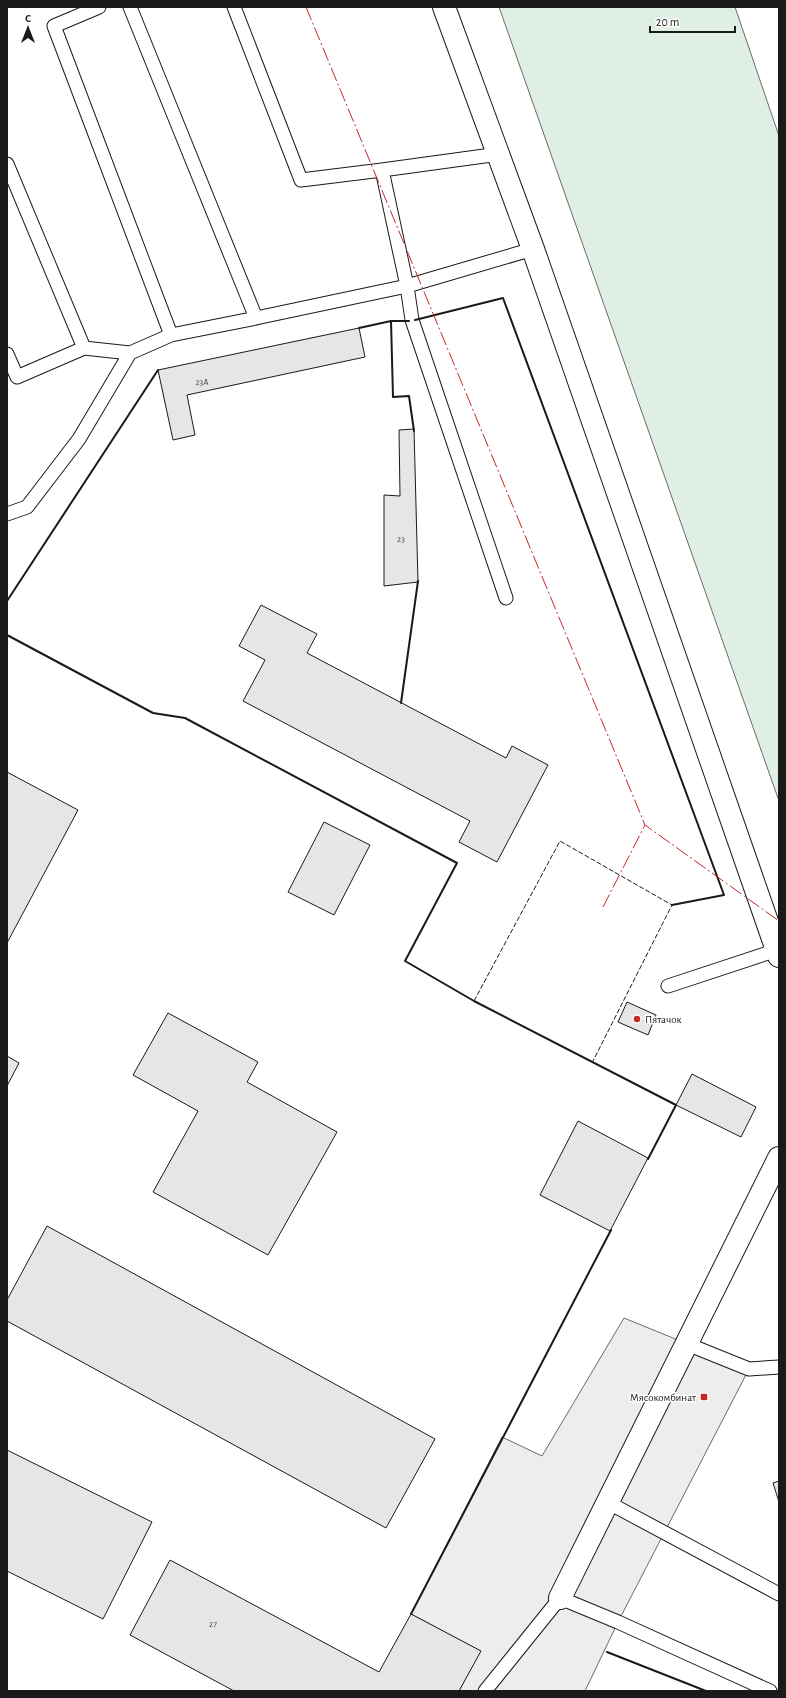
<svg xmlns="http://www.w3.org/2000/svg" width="786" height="1698" font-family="'Alegreya Sans',sans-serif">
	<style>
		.green { fill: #e0efe3; stroke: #6a6a6a }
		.parking { fill: #ededed; stroke: #6a6a6a }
		.building { fill: #e6e6e6; stroke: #1a1a1a }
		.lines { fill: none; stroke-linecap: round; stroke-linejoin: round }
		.service-casing { stroke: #1a1a1a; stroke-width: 15 }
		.minor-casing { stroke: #1a1a1a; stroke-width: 24 }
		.service { stroke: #fff; stroke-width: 13 }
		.minor { stroke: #fff; stroke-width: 22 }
		.fence { stroke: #1a1a1a; stroke-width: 1; stroke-dasharray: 5 2; stroke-linecap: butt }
		.wall { stroke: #1a1a1a; stroke-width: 2 }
		.power { stroke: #c62828; stroke-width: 1; stroke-dasharray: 14 3 2 3; stroke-linecap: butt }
		.poi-dot { fill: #c62828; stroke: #fff; stroke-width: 1.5 }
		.labels { text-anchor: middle; stroke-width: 3; stroke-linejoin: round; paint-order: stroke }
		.number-label { font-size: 9px; fill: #4d4d4d }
		.poi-label { font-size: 11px; fill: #1a1a1a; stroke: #fff; text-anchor: start }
	</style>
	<rect width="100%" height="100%" fill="#fff"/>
	<path class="green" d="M499 7H735L779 136V801Z"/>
	<path class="parking" d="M624 1318 749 1369 618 1622 585 1691H459L480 1651 411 1614 502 1437 542 1456Z"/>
	<path class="building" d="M359 328 365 357 187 395 195 435 173 440 158 370Z
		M414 429 418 582 384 586V495L400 496 399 430Z
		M261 605 317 634 307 653 506 758 512 746 548 765 497 862 459 842 470 821 243 701 265 660 239 646Z
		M7 772 78 810 7 943Z
		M324 822 370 845 334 915 288 892Z
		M627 1002 656 1015 648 1035 618 1022Z
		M168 1013 258 1062 247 1082 337 1132 268 1255 153 1192 198 1111 133 1075Z
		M7 1056 19 1063 7 1086Z
		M692 1074 756 1107 741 1137 676 1105Z
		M578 1121 648 1158 610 1231 540 1195Z
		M47 1226 435 1439 386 1528 7 1321V1300Z
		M7 1450 152 1522 103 1619 7 1571Z
		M779 1481V1502L773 1483Z
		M170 1560 379 1672 411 1614 481 1651 459 1691H234L130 1635Z"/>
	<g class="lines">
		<g class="service-casing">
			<path id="service" d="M99 7 54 26 171 335
				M130 7 256 318
				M234 7 301 180 382 170
				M499 154 382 170 407 286 533 249
				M7 164 84 348
				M7 354 17 377 84 348 130 353
				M7 514 27 507 79 439 130 353 171 335 256 318 407 286 412 320 506 598
				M668 986 777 950
				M687 1344 749 1369 779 1367
				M609 1503 779 1594
				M485 1691 560 1598 618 1622 770 1691"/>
		</g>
		<g class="minor-casing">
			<path id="minor" d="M444 7 533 249 779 956
				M560 1598 779 1158"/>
		</g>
		<use href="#service" class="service"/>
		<use href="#minor" class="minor"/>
		<path class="fence" d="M474 1001 560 841 672 905 593 1061"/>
		<path class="wall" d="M415 320 503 298 724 895 672 905
			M391 321H409
			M359 328 391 321 393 397 409 396 414 431
			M7 601 158 370
			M7 635 153 713 185 718 457 863 405 961 474 1001 676 1105 648 1159
			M401 703 418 581
			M411 1614 611 1230
			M607 1652 706 1691"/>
		<path class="power" d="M306 7 645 825 779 921
			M603 907 645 825"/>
	</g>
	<g class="poi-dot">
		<circle cx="637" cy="1019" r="4"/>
		<rect x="700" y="1393" width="8" height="8" rx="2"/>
	</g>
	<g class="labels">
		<g class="number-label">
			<text x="202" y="385">23А</text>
			<text x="401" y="542">23</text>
			<text x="213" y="1627">27</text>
		</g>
		<g class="poi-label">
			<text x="645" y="1023">Пятачок</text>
			<text x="696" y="1401" text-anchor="end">Мясокомбинат</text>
		</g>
	</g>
	<rect width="786" height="1698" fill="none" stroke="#1a1a1a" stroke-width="16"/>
	<g transform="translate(28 28)" stroke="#ffffff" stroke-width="3" paint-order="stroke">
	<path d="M0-3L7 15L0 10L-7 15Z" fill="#1a1a1a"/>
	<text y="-6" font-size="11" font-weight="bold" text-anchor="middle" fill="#1a1a1a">С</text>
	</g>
	<path d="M650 26v6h85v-6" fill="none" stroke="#1a1a1a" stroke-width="2"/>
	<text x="656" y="26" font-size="12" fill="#1a1a1a" stroke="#ffffff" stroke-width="3" paint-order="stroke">20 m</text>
</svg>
